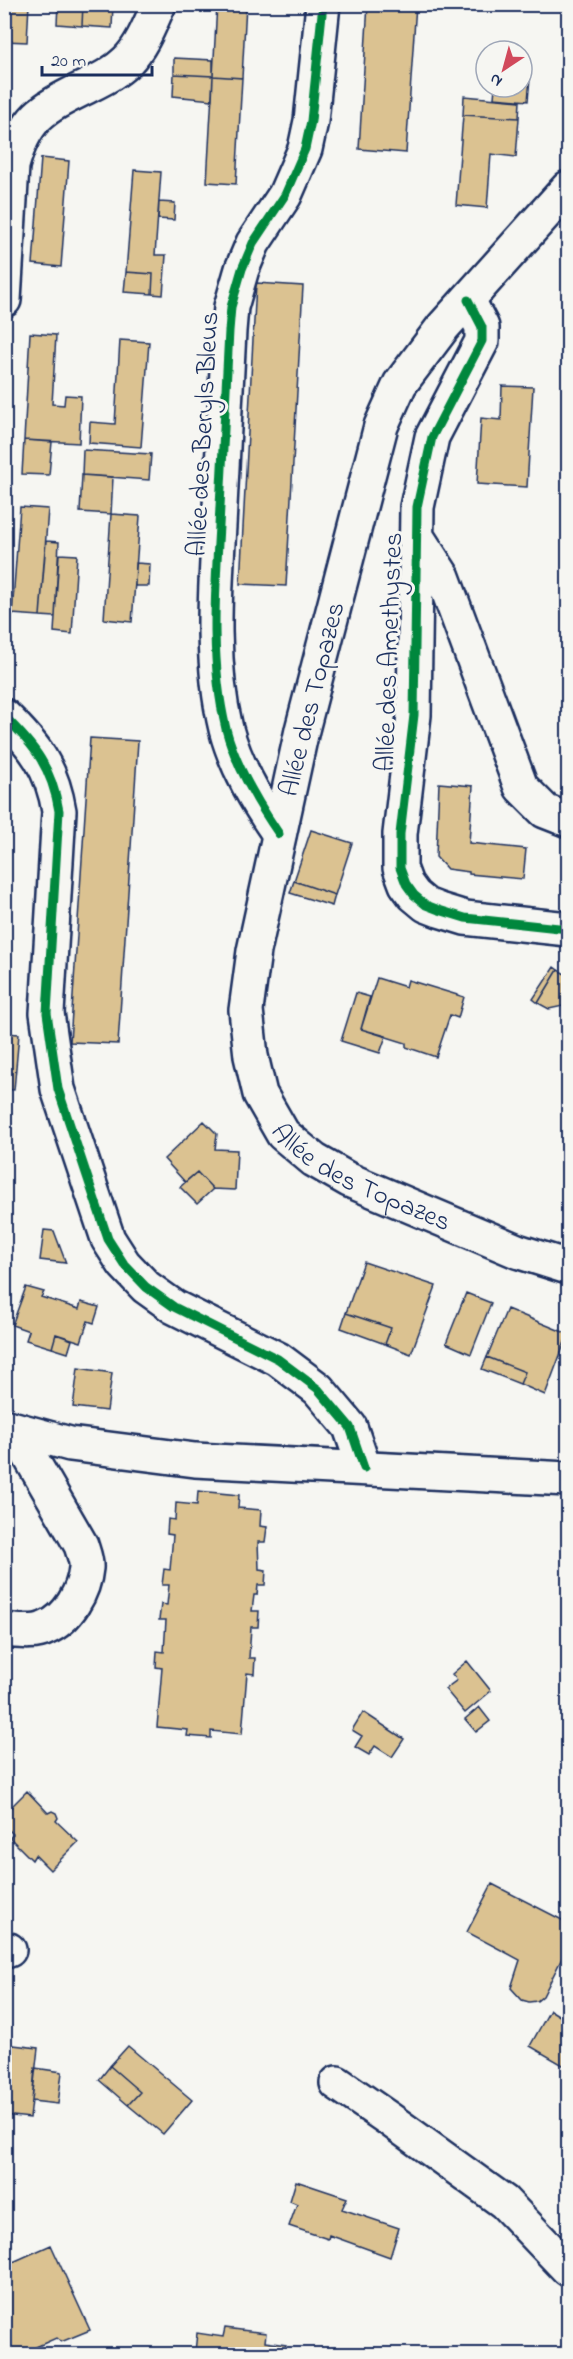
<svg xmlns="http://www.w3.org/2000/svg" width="573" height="2359" font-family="'Indie Flower',sans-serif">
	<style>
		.building { fill: #dbc291; stroke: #1b2f5e; stroke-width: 1.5 }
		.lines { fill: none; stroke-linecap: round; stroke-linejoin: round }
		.minor-casing { stroke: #1b2f5e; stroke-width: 38 }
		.major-casing { stroke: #1b2f5e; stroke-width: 38 }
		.minor { stroke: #f6f6f2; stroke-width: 33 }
		.major { stroke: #f6f6f2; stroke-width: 33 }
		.cycleway-casing { stroke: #f6f6f2; stroke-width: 13 }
		.cycleway { stroke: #00873e; stroke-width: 9 }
		.labels { text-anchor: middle; stroke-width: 6; stroke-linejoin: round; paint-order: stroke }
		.street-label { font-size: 27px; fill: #1b2f5e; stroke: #f6f6f2 }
	</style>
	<rect width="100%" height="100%" fill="#f6f6f2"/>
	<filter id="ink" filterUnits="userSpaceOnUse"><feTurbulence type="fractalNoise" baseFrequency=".0167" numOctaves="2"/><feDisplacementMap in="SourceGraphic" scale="12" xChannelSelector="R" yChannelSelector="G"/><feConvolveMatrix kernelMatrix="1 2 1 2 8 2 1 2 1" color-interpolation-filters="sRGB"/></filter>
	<g filter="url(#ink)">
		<path class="building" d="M4 4H29L27 42 4 41Z
			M58 4H83L82 26 57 24Z
			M83 4H113L112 28 82 26Z
			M217 4H246L242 78 213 76Z
			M368 4H416L406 153 359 149Z
			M174 58 213 60V76L174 74Z
			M174 74 213 76 212 100 173 96Z
			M213 76 242 78 236 184 207 182Z
			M522 77 530 78 528 101 494 98 495 87H522Z
			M464 96 520 101 519 118 463 115Z
			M463 115 519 118 516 157 491 154 487 208 456 205Z
			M41 158 69 161 61 267 33 264Z
			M134 170 161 172 155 255H166L163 295 152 294 153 274 126 272Z
			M159 202 175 203 174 220 158 219Z
			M126 272 153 274 152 294 124 292Z
			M256 283 303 286 286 586 240 584Z
			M30 333 56 335 52 404 64 405 65 395 81 396 79 443 24 440Z
			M120 340 149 342 141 447 89 443 90 422 115 424Z
			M502 386 533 387 527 487 477 484 481 418 501 420Z
			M24 440 52 442 49 475 22 474Z
			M83 450 151 454 149 480 82 475Z
			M82 475 113 477 111 514 80 512Z
			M20 507 48 509 40 616 12 614Z
			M111 514 140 516 132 622 104 619Z
			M46 541 59 542 55 617 40 616Z
			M59 554 77 555 72 634 54 632Z
			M136 563 150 564 149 586H135Z
			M90 738 138 741 118 1044 70 1042Z
			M439 783 473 786 469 843 526 849 523 879 469 874V872L447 869 436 857Z
			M311 830 352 843 335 895 294 881Z
			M294 881 335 895 332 906 290 893Z
			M554 967 558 970 538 1003 533 999Z
			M558 970 565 974 568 971V1005L549 1009 538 1003Z
			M377 978 406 987 408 980 464 997 458 1018 450 1015 436 1057 406 1047V1043L361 1029Z
			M356 993 370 997 361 1029 386 1036 380 1053 341 1041Z
			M4 1033 19 1034 14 1090 4 1089Z
			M204 1121 217 1134 215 1149 237 1150 235 1190 213 1189 197 1172 185 1182 164 1159Z
			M197 1172 213 1189 197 1204 180 1187Z
			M44 1230 54 1231 66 1263 40 1260Z
			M364 1262 436 1286 411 1354 385 1344 391 1328 346 1313Z
			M26 1287 44 1292 41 1297 79 1309 81 1302 99 1307 94 1323 88 1321 81 1342 56 1334 52 1348 26 1340 29 1331 12 1325Z
			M466 1293 491 1303 471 1354 446 1343Z
			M507 1309 568 1334 545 1395 520 1384 525 1372 487 1357Z
			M346 1313 391 1328 385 1344 341 1328Z
			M56 1334 72 1340 68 1353 52 1348Z
			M487 1357 525 1372 520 1384 482 1369Z
			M78 1368 112 1373 107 1411 73 1407Z
			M198 1491 239 1495 238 1508 261 1510 260 1526 267 1527 265 1542H258L259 1569 266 1570 265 1585H258L257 1595H254L252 1611H259L258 1627H251L249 1658H255L254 1674 247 1673 242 1734 211 1731V1738L187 1736 188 1730 157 1727 162 1668 156 1667 157 1651 164 1652 166 1620H159L161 1604 167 1605 169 1585H162L164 1569 170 1570 173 1535 167 1534 168 1519 175 1520 176 1503 197 1505Z
			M467 1661 491 1691 465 1713 445 1689 457 1680 452 1674Z
			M479 1707 490 1721 476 1732 465 1719Z
			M363 1712 404 1739 392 1757 375 1746 369 1755 355 1747 362 1736 352 1730Z
			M27 1791 48 1813 52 1811 56 1813 58 1818 56 1821 78 1842 50 1870 35 1855 32 1860 10 1838 13 1834 4 1825V1814Z
			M492 1884 568 1923V1946L543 1996 537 2001 529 2002 522 2000 511 1988 520 1960 467 1932Z
			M550 2010 568 2021V2068L530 2046Z
			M5 2044 38 2048 30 2118 4 2115Z
			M128 2046 192 2100 163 2134 128 2105 140 2092 110 2066Z
			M110 2066 140 2092 128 2105 99 2080Z
			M35 2068 62 2072 58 2104 32 2101Z
			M296 2181 347 2198 342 2209 399 2228 390 2257 329 2235 328 2239 289 2226 297 2204 290 2201Z
			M51 2245 90 2330 61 2342 56 2338 36 2347 38 2352 32 2354H13L4 2335V2266Z
			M225 2328 266 2333 265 2342 286 2345 284 2354H189V2352H195L197 2333 223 2337Z"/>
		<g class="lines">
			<g class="minor-casing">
				<path id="minor" d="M4 300 12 166C26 115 44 108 88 86 102 79 116 72 127 61 142 46 150 24 159 4
					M468 300 482 327V341L432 437 417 507 414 715 400 834V868L406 884 414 895 426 905 439 910 465 918 568 929
					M416 535 443 577 521 787 545 811 568 820
					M4 716C35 746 52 768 59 811L47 1013 58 1089 108 1239 124 1264 146 1287 174 1307 278 1359 318 1389 350 1427 364 1468
					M279 834C257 802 236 767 226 729 210 662 215 594 219 526 222 461 226 396 229 331L231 307 242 269 253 243 285 195 305 149 311 121 323 4
					M4 1630C17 1631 35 1634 46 1628 68 1619 84 1591 86 1568 87 1561 83 1552 81 1545L14 1429
					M4 1949 9 1950
					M337 2083 389 2119 504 2202 568 2269"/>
			</g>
			<g class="major-casing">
				<g id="major">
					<path id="s1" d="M568 188 443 327 400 384 381 426 302 730 254 951 246 1010 251 1056 260 1094 283 1134 314 1160 349 1180 517 1251 568 1267"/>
					<path d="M4 1426 70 1444 195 1460 568 1479"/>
				</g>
			</g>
			<use href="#minor" class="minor"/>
			<use href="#major" class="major"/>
			<g class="cycleway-casing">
				<path id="cycleway" d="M468 300 482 327V341L432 437 417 507 414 715 400 834V868L406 884 414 895 426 905 439 910 465 918 568 929
					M4 716C35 746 52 768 59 811L47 1013 58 1089 108 1239 124 1264 146 1287 174 1307 278 1359 318 1389 350 1427 364 1468
					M279 834C257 802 236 767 226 729 210 662 215 594 219 526 222 461 226 396 229 331L231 307 242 269 253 243 285 195 305 149 311 121 323 4"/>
			</g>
			<use href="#cycleway" class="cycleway"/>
		</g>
	</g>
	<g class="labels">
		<g class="street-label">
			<text transform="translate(202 434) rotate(-87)" y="9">Allée des Beryls Bleus</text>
			<text transform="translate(388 652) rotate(-88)" y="9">Allée des Amethystes</text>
			<text transform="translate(311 699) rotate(-76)" y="9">Allée des Topazes</text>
			<text dy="9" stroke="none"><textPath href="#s1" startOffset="1126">Allée des Topazes</textPath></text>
		</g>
	</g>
	<rect width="573" height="2359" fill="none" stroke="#f6f6f2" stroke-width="24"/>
	<rect x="12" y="12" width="549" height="2335" fill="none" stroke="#1b2f5e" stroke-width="2" filter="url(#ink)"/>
	<g transform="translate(504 69) rotate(216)"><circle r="28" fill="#f6f6f2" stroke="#9ea6b7" stroke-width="1.5"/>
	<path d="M0-4.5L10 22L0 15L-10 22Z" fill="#d1495b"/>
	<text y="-9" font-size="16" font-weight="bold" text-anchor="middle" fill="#1b2f5e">N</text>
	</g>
	<path d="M42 66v9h110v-9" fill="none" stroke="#1b2f5e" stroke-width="3"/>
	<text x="51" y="66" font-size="18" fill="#1b2f5e" stroke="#f6f6f2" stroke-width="4.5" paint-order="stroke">20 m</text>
</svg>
